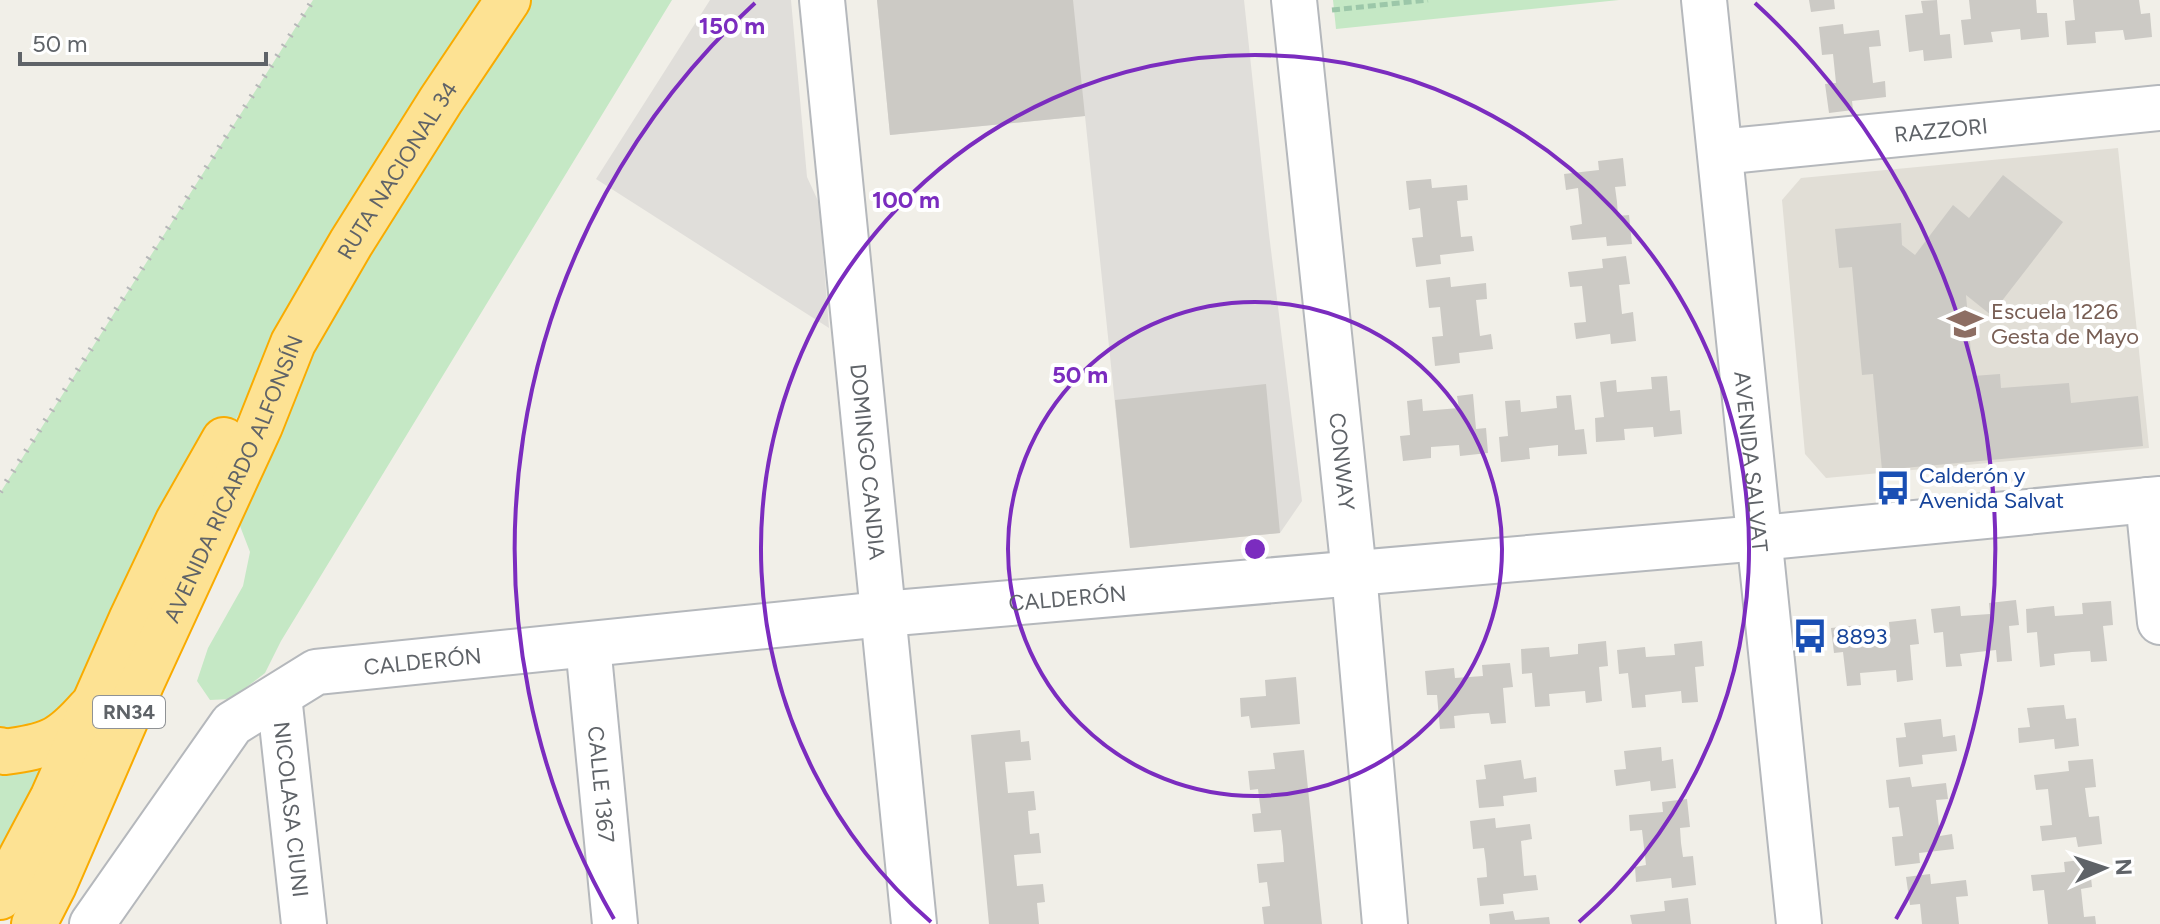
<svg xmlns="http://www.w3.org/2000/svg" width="2160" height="924" font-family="Figtree,sans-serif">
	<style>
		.industrial { fill: #e0deda }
		.education { fill: #e1ded6 }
		.green { fill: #c5e8c5 }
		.building { fill: #cccac5 }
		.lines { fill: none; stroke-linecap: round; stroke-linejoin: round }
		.minor-casing { stroke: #b5b8bc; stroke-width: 48 }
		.highway-casing { stroke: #f9ab00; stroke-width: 48 }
		.path { stroke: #9cc7a9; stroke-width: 5; stroke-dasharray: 8 4; stroke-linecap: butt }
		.minor { stroke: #fff; stroke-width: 44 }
		.highway { stroke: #fde293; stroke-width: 44 }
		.rail { stroke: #b6b7b8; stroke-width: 6; stroke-dasharray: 2 10; stroke-linecap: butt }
		.ring { fill: none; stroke: #7b2cbf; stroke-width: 4 }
		.labels { text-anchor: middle; stroke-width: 8; stroke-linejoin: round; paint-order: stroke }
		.shield { fill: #fff; stroke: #8f9295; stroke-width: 2 }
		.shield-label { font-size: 20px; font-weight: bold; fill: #5f6368 }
		.street-label { font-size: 22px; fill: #5f6368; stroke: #fff }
		.education-label { font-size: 22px; fill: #785e54; stroke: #fff; text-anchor: start }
		.transit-label { font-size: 22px; fill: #164399; stroke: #fff; text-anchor: start }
		.centre { fill: #7b2cbf; stroke: #fff; stroke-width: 4 }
		.ring-label { font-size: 24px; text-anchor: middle; font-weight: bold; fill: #7b2cbf; stroke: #fff; stroke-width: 8; stroke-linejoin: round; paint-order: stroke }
	</style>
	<rect width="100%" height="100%" fill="#f1efe8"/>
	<path class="industrial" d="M710 0H791L807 177 819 203 829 328 596 179Z
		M877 0H1244L1269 234 1302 501 1280 533 1130 548 1085 116 890 135Z"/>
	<path class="education" d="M2118 148 2149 448 1826 478 1805 454 1782 200 1801 178Z"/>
	<path class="green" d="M313 0H672L281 641 265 673 231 699 210 700 197 681 208 648 243 586 250 552 240 526 225 500 255 386 178 521 93 704 0 750V493Z
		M1333 0H1619L1336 29Z
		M35 769 40 771 42 777 0 867V771Z"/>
	<path class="building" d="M877 0H1073L1085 116 890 135Z
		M1809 0H1834L1835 9 1811 12Z
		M1937 0 1940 35 1950 34 1952 58 1924 61 1923 50 1909 52 1905 15 1923 13 1921 1Z
		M1969 0H2036L2037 13H2047L2049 37 2021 40 2020 29 1991 32 1993 42 1964 45 1961 20 1971 19Z
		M2073 0H2139L2141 14 2150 13 2152 37 2125 40 2123 30 2095 32 2096 43 2067 45 2065 21 2075 20Z
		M1843 24 1844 34 1879 30 1881 46 1869 47 1873 83 1885 81 1886 97 1852 101 1853 110 1829 113 1825 84 1836 83 1833 54 1822 55 1819 27Z
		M1623 158 1626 186 1615 187 1617 202 1618 216 1629 215 1632 244 1607 246 1606 237 1572 240 1570 226 1582 224 1578 188 1566 190 1564 174 1599 170 1598 161Z
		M2003 175 2063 222 1991 315 1966 295 1973 376 2000 374 2001 388 2069 383 2071 403 2138 396 2143 446 1882 470 1873 374 1862 375 1852 267 1839 268 1835 229 1901 223 1902 245 1915 255 1953 205 1969 218Z
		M1431 179 1432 188 1467 185 1468 200 1457 201 1461 237 1472 236 1474 251 1440 255 1441 264 1416 267 1412 238 1423 237 1420 208 1409 210 1406 181Z
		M1626 256 1630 284 1619 285 1622 314 1633 312 1636 341 1611 344 1610 334 1576 339 1574 323 1586 322 1582 286 1570 287 1568 272 1603 268 1602 259Z
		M1450 277 1451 287 1486 283 1487 299 1476 300 1480 336 1491 334 1493 349 1459 353 1460 363 1435 366 1432 337 1443 336 1440 307 1429 308 1426 280Z
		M1667 376 1670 411 1680 410 1682 434 1654 437 1653 427 1624 429 1625 440 1596 442 1595 418 1604 417 1600 382 1616 380 1617 392 1652 389 1651 377Z
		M1266 384 1280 533 1130 548 1115 400Z
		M1473 394 1476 429 1486 428 1488 453 1460 456 1459 445 1431 447V458L1403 461 1400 436 1410 435 1407 401 1422 399 1423 411 1459 408 1457 396Z
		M1571 395 1575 430 1584 429 1587 454 1558 456V445L1529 448 1530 459 1501 462 1499 437 1508 436 1505 401 1520 400 1521 412 1557 408 1556 396Z
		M2016 600 2019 625 2009 626 2012 661 1997 662 1996 650 1960 654 1962 666 1946 667 1943 632 1934 633 1931 609 1960 606 1961 616 1990 614 1989 603Z
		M2111 601 2113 625 2103 626 2107 661 2091 662 2090 651 2072 652 2054 654 2055 665 2040 667 2037 632 2027 633 2026 609 2054 606 2055 616 2083 614 2082 603Z
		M1916 619 1919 644 1910 645 1913 680 1897 682 1896 670 1860 673 1861 685 1847 686 1843 652 1834 653 1831 628 1860 625 1861 635 1890 633 1889 622Z
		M1606 641 1608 666 1599 667 1602 701 1586 703 1585 691 1549 694 1550 706 1535 707 1532 673 1522 674 1521 649 1549 647 1550 657 1578 654V644Z
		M1702 641 1704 666 1695 667 1698 702 1682 703 1681 691 1645 695 1646 707 1632 708 1628 673 1619 674 1617 650 1645 647 1646 657 1675 655 1674 644Z
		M1510 663 1513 687 1503 688 1506 723 1491 724 1489 713 1472 714 1454 716 1455 728 1440 729 1437 695H1427L1425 671 1454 668 1455 678 1483 676 1482 665Z
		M1296 677 1300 724 1251 728 1249 716 1241 717 1240 698 1266 696 1265 680Z
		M2064 705 2066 719 2076 718 2079 746 2055 749 2054 739 2019 743 2018 728 2030 727 2027 708Z
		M1941 719 1943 737 1955 735 1957 751 1922 755 1923 764 1899 767 1896 738 1906 737 1904 723Z
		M1020 730 1021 742 1029 741 1031 760 1005 762 1008 793 1034 791 1036 810 1028 811 1030 834 1039 833 1041 853 1014 855 1017 886 1043 884 1045 902 1037 903 1039 924H989L971 735Z
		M1661 747 1662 761 1673 759 1676 788 1651 791 1650 781 1616 786 1614 770 1626 769 1624 751Z
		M1304 750 1322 924H1264L1262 907 1270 906 1267 882 1259 883 1257 864 1284 862 1283 846 1281 830 1254 832 1252 814 1261 813 1258 789 1250 790 1248 771 1275 769 1273 753Z
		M2093 759 2096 787 2085 788 2087 803 2089 817 2099 816 2102 844 2078 847 2076 837 2042 841 2040 826 2052 825 2048 789 2036 790 2034 775 2069 771 2068 761Z
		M1521 760 1524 779 1536 777 1537 792 1503 796 1504 806 1479 808 1476 780 1486 779 1484 765Z
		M1910 777 1912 787 1946 783 1948 799 1936 800 1940 836 1952 834 1954 849 1919 853 1920 863 1895 866 1892 837 1903 836 1901 821 1899 807 1889 808 1886 780Z
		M1687 799 1690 827 1680 828 1681 843 1683 857 1693 856 1696 885 1672 888 1671 878 1636 882 1635 867 1646 865 1642 830 1630 831 1629 815 1663 812 1662 802Z
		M1495 818 1496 828 1530 824 1532 839 1521 841 1524 876 1536 875 1538 890 1503 894 1504 904 1480 906 1477 878 1487 877 1486 863 1484 848 1473 849 1470 821Z
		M2089 859 2092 887 2081 889 2084 917 2095 916 2096 924H2048L2044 890 2033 891 2031 875 2065 872 2064 862Z
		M1930 874 1931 884 1966 880 1968 896 1956 897 1959 924H1922L1920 904 1910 905 1906 877Z
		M1688 898 1691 924H1632L1630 915 1665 911 1664 901Z
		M1513 911 1515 920 1549 917 1550 924H1490L1489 914Z"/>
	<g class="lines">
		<g class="minor-casing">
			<g id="minor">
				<path id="s1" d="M822 0 914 924"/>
				<path id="s2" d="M1294 0 1354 573 1385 924"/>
				<path id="s3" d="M1704 0 1799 924"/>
				<path id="s4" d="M1720 152 2160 108"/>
				<path d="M2148 500 2160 622"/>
				<path id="s5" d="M588 645 615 924"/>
				<path id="s6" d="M279 696 304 924"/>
				<path id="s7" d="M92 924 232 724 316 672 883 614 1760 538 2160 499"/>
			</g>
		</g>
		<g class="highway-casing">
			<g id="highway">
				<path d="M0 750 5 752C48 746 60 742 89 709"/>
				<path d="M0 897 53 797 132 618 178 521 224 440"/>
				<path id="s8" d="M34 924 54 885 142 682 260 426 293 343 351 243 441 100 508 0"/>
			</g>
		</g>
		<path class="path" d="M1332 10 1428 0"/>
		<use href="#minor" class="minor"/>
		<use href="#highway" class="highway"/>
		<path class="rail" d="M0 492 313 0"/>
	</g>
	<g class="ring">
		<circle cx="1255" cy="549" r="247"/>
		<path d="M931 922A494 494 0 1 1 1579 922"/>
		<path d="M614 919A740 740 0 0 1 755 3M1755 3A740 740 0 0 1 1896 919"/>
	</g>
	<defs>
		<g id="school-bare" transform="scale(2.76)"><path d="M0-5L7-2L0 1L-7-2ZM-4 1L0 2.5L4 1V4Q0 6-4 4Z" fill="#8d6e63" stroke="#fff" stroke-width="2.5" paint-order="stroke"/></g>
		<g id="bus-bare" transform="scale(2.76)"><path d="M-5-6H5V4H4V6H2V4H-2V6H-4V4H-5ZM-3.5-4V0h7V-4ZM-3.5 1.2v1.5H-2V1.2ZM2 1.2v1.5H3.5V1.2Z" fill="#1a4fb4" stroke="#fff" stroke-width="2.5" paint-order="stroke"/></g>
	</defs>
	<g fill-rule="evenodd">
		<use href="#school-bare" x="1965" y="324"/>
		<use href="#bus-bare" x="1893" y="488"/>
		<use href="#bus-bare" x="1810" y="636"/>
	</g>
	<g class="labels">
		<rect class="shield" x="93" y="696" width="72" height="32" rx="6"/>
		<g class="shield-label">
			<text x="129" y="719">RN34</text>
		</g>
		<g class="street-label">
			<text dy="8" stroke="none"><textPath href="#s4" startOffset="222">RAZZORI</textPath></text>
			<text dy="8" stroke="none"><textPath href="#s8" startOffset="838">RUTA NACIONAL 34</textPath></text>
			<text dy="8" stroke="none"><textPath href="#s1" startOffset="464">DOMINGO CANDIA</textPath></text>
			<text dy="8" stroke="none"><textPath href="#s2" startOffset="464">CONWAY</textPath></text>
			<text dy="8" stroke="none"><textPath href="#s3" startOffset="464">AVENIDA SALVAT</textPath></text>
			<text dy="8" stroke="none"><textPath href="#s8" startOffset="488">AVENIDA RICARDO ALFONSÍN</textPath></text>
			<text dy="8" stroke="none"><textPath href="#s7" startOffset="1098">CALDERÓN</textPath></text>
			<text dy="8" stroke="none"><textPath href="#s7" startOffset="450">CALDERÓN</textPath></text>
			<text dy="8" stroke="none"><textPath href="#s5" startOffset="140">CALLE 1367</textPath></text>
			<text dy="8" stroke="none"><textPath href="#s6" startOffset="114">NICOLASA CIUNI</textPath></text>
		</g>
		<g class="education-label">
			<text x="1991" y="319">Escuela 1226<tspan x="1991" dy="25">Gesta de Mayo</tspan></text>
		</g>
		<g class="transit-label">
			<text x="1919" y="483">Calderón y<tspan x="1919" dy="25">Avenida Salvat</tspan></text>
			<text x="1836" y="644">8893</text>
		</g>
	</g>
	<circle cx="1255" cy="549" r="12" class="centre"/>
	<g class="ring-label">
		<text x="732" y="34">150 m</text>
		<text x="906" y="208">100 m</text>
		<text x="1080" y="383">50 m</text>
	</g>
	<g transform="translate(2104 868) rotate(87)" stroke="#ffffff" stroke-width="6" paint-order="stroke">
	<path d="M0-6L14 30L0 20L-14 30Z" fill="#5f6368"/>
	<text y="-12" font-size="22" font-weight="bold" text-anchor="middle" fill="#5f6368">N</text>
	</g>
	<path d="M20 52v12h246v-12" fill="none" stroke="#5f6368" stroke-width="4"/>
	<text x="32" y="52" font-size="24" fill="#5f6368" stroke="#ffffff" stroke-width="6" paint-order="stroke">50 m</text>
</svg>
